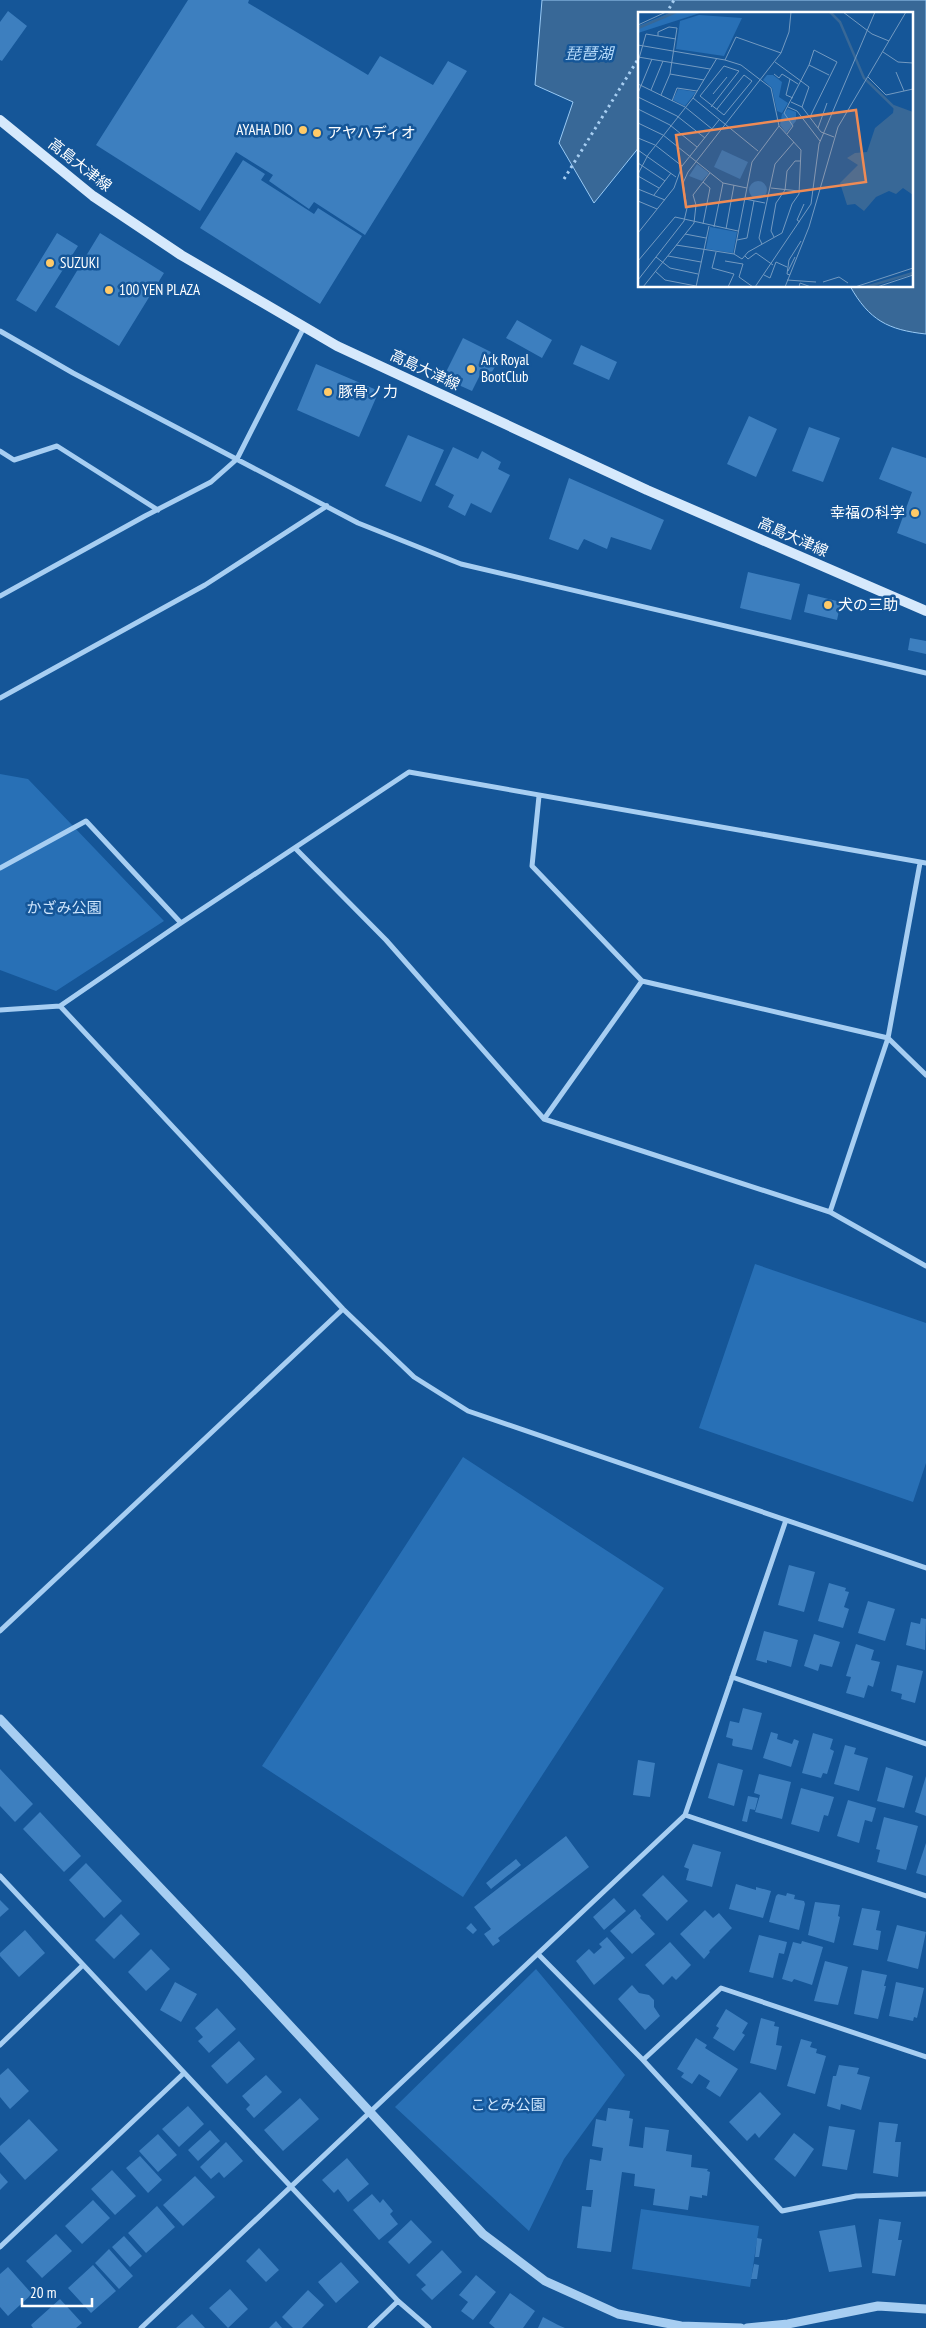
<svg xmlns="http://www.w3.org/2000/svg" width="926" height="2328" font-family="'PT Sans Narrow','Noto Sans JP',sans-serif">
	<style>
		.green { fill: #2870b6 }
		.water { fill: #386897; stroke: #99caf5 }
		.building { fill: #3d7fbf }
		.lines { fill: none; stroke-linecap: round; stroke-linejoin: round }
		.path { stroke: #a7cef2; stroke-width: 3; stroke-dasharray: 2.5 4; stroke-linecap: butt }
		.minor { stroke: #a7cef2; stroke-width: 5 }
		.tertiary { stroke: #a7cef2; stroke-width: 9 }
		.secondary { stroke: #d6e9fc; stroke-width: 10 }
		.poi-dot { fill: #ffca68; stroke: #155698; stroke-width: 2 }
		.labels { text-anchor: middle; stroke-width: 5; stroke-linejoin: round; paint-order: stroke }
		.poi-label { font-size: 15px; fill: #fff; stroke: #155698; text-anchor: start }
		.street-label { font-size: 15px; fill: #fff; stroke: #155698 }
		.park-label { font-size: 15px; fill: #cfe6fd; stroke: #155698 }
		.water-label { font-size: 16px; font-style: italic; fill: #b3d8f9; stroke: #155698 }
		.inset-river { fill: none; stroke: #386897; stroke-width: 2.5 }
		.inset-road { fill: none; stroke: #739ac1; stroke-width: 1 }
		.view { fill: #ef8b55; fill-opacity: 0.15; stroke: #ef8b55; stroke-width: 2.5 }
		.inset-edge { fill: none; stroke: #fff; stroke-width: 2.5 }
	</style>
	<rect width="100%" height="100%" fill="#155698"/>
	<path class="green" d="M0 774 28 779 164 921 56 991 0 970Z
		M755 1264 926 1323V1463L913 1502 699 1428Z
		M463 1457 664 1588 463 1897 262 1766Z
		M536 1969 625 2075 564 2159 529 2231 395 2107Z
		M641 2209 759 2226 750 2287 632 2269Z"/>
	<path class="water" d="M542 0H926V334C888 330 869 320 850 286H912V14H640V146L594 203 559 143 573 102 535 85Z"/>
	<path class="building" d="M188 0H249L248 3 368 75 380 56 433 85 448 61 467 71 365 235 314 202 309 209 269 181 273 175 236 152 200 211 96 145Z
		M8 11 27 26 2 61 0 60V22Z
		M243 160 265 174 261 180 314 214 318 208 362 236 320 304 200 228Z
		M57 233 78 246 36 312 16 300Z
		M100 233 164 273 119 346 55 307Z
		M517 320 552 340 542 358 506 338Z
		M463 338 491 352 488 358 497 363 488 379 480 375 472 391 443 378Z
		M581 345 617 362 609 380 573 364Z
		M316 364 379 391 359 437 297 410Z
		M749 416 777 429 756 477 727 464Z
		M809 427 840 438 823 482 792 471Z
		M408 435 444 450 421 502 385 486Z
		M453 447 478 459 482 451 501 462 498 469 510 475 491 513 471 503 465 516 448 507 454 495 435 485Z
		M892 447 926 458V544L897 533 912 492 879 479Z
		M569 478 664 520 651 550 611 537 607 549 584 539 578 550 549 539Z
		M748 572 800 584 791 620 740 608Z
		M808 594 841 602 837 620 804 612Z
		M910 638 926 641V654L908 650Z
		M789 1565 815 1572 804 1612 778 1605Z
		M829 1583 846 1588 845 1591 849 1592 844 1607 849 1609 843 1628 818 1621Z
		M868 1601 895 1609 885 1641 858 1633Z
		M921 1618 926 1619 925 1650 906 1645 911 1622 920 1624Z
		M764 1631 798 1640 791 1667 767 1660V1663L756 1660Z
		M814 1634 840 1642 832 1667 820 1664 818 1671 804 1666Z
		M856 1644 874 1650 871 1660 880 1662 873 1687 868 1685 864 1698 846 1693 851 1677 846 1676Z
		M897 1665 923 1671 915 1703 901 1699 902 1694 891 1691Z
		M743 1708 762 1713 752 1750 733 1746 732 1745 733 1739 726 1737 730 1721 739 1723Z
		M771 1732 778 1734 777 1739 792 1744 794 1739 799 1741 791 1767 763 1758Z
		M813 1733 833 1739 830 1749 834 1751 827 1774 823 1773 821 1778 802 1773Z
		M845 1745 856 1748 854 1754 868 1758 859 1791 834 1784Z
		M638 1760 655 1763 650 1797 633 1795Z
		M718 1763 743 1770 734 1806 708 1798Z
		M886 1767 913 1776 904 1808 877 1801Z
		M0 1769 33 1804 15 1822 0 1806Z
		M759 1774 791 1782 782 1819 755 1812 760 1795 754 1793Z
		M926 1776V1816L915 1812Z
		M801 1788 834 1797 828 1816 824 1815 819 1832 791 1824Z
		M748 1796 758 1798 755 1810 750 1809 747 1822 742 1821Z
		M848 1800 876 1808 872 1822 865 1820 859 1843 837 1836Z
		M40 1812 81 1856 64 1872 23 1829Z
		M884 1817 918 1826 906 1870 877 1862 880 1850 876 1849Z
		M566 1836 589 1867 498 1938 500 1941 493 1946 484 1934 491 1929 474 1907Z
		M926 1843V1876L916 1873Z
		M693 1844 721 1852 712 1887 686 1880 689 1869 684 1867Z
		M516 1859 521 1865 491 1889 486 1883Z
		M86 1863 122 1901 104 1918 69 1880Z
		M663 1875 688 1901 667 1921 642 1895Z
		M736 1884 756 1890V1887L771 1891 763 1918 729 1909Z
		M787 1893 795 1895 794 1899 804 1901 805 1904 799 1930 769 1922 776 1896 778 1894 786 1896Z
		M614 1898 626 1911 604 1930 593 1917Z
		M0 1900 9 1909 0 1917Z
		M815 1902 840 1905 838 1916 840 1917 834 1943 808 1935Z
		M862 1908 880 1911 876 1930 881 1931 878 1950 853 1945Z
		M635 1909 641 1916 640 1918 655 1934 632 1954 610 1931Z
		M705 1910 713 1918 719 1913 732 1928 709 1951 710 1952 704 1959 680 1934Z
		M121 1914 140 1934 114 1959 95 1940Z
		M471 1923 477 1930 473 1934 466 1928Z
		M897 1925 926 1932 918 1969 887 1961Z
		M25 1930 45 1953 19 1977 0 1956V1953Z
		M759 1935 787 1942 784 1954 779 1953 773 1978 749 1972Z
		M607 1937 625 1958 594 1985 576 1961 589 1949 594 1954 602 1947 599 1944Z
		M802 1941 823 1947 812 1985 794 1979 792 1982 782 1979 793 1942 801 1944Z
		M670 1942 691 1965 676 1980 672 1976 663 1985 645 1965Z
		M151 1949 170 1969 146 1991 128 1972Z
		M825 1961 848 1967 838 2005 814 2001Z
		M862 1970 887 1975 884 1986H886L878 2019 854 2014Z
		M175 1982 197 1994 181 2022 160 2010Z
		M896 1982 924 1988 917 2018 914 2017 913 2021 889 2016Z
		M632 1985 639 1993 649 1995 654 2000V2007L660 2016 645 2030 618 1999Z
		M217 2008 236 2029 209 2053 198 2041 203 2037 195 2028Z
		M726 2009 748 2023 742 2033 745 2035 734 2051 713 2038 719 2028 716 2026Z
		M761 2018 775 2022 774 2026 779 2027 776 2045 782 2046 776 2070 750 2063Z
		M696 2038 707 2045 705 2048 738 2069 720 2097 706 2088 710 2081 699 2074 692 2084 681 2077 684 2073 677 2069Z
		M801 2039 812 2042 810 2047 817 2049 816 2053 826 2056 815 2094 787 2086Z
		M239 2041 255 2059 227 2084 211 2066Z
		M839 2065 859 2068 857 2074 870 2077 861 2110 841 2104 840 2110 827 2106 833 2076H836Z
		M8 2068 29 2091 10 2109 0 2097V2075Z
		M266 2075 282 2092 254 2118 246 2109 250 2105 242 2096Z
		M760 2092 781 2114 759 2138 755 2133 747 2141 729 2122Z
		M300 2098 319 2119 283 2151 264 2130Z
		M188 2106 204 2124 179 2147 162 2129Z
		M608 2108 630 2111 629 2118 633 2119 629 2146 643 2148 645 2127 669 2130 666 2151 692 2155 691 2167 708 2169 707 2171 710 2172 707 2196 702 2195V2198L690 2196 688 2210 653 2205 655 2189 634 2186 635 2174 622 2172 611 2252 577 2248 582 2206 591 2207 593 2190H586L590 2159 601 2161 603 2148 592 2146 596 2119 606 2121Z
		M29 2119 58 2150 25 2180 0 2152V2146Z
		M879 2122 898 2124 895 2142H901L898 2177 873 2173Z
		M829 2126 855 2130 847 2170 822 2166Z
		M210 2130 220 2141 198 2161 188 2150Z
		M794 2133 814 2149 795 2177 774 2159Z
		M158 2134 177 2155 158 2172 139 2151Z
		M226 2142 243 2161 224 2178 219 2172 211 2179 200 2167Z
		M140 2156 162 2180 148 2193 126 2168Z
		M347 2158 369 2184 348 2202 338 2189 334 2193 322 2180Z
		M112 2170 136 2196 115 2215 91 2189Z
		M0 2173 8 2182 0 2190Z
		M195 2176 215 2197 183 2226 163 2205Z
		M372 2194 380 2203 383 2199 393 2211 390 2214 398 2224 379 2240 353 2210Z
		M93 2200 110 2218 82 2244 65 2226Z
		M157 2206 175 2227 146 2253 128 2233Z
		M879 2219 901 2222 898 2240H902L895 2276 872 2273Z
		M411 2220 432 2242 409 2264 388 2242Z
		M855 2225 862 2267 829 2272 819 2231Z
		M56 2234 72 2251 42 2278 26 2261Z
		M124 2236 142 2256 130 2267 112 2247Z
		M757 2238 762 2239 759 2257H755Z
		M259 2248 279 2270 266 2282 246 2261Z
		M109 2249 133 2276 119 2289 95 2263Z
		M442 2250 462 2272 432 2300 421 2289 426 2285 416 2275Z
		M341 2262 359 2282 336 2303 318 2282Z
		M754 2264 759 2265 757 2279H751Z
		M93 2265 116 2291 91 2313 68 2288Z
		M8 2267 32 2294 8 2316 0 2307V2274Z
		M476 2275 496 2292 473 2320 461 2311 468 2302 459 2295Z
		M230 2289 248 2309 228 2328 209 2308Z
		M308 2290 324 2305 302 2328H293L282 2317Z
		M510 2293 535 2311 523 2328H495L489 2323Z
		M60 2299 82 2323 76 2328H33L31 2325Z
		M192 2314 205 2328H176Z
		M543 2317 558 2325 565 2328H538Z
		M276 2321 282 2328H269Z"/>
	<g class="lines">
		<path class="path" d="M666 14 674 0
			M564 179 640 56"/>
		<path class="minor" d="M0 331 73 373 358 523 461 564 926 673
			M0 451 14 460 57 446 158 510
			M0 596 145 516 211 482 237 459 304 327
			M0 698 205 585 327 506
			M539 796 532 866 642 981 888 1038 926 1075
			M295 848 386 940 544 1119 830 1212 926 1266
			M0 868 86 821 181 923
			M60 1006 343 1309 414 1377 468 1411 926 1568
			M0 1010 60 1006 181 923 409 772 926 863
			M544 1119 642 981
			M830 1212 888 1038 920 863
			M0 1631 343 1309
			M732 1677 926 1744
			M685 1815 926 1896
			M0 1876 398 2301 429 2328
			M538 1954 643 2060 782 2211 856 2196 926 2194
			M0 2045 83 1965
			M643 2060 721 1988 926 2057
			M0 2247 184 2073
			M141 2328 685 1815 786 1520
			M370 2328 398 2301"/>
		<path class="tertiary" d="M0 1719 243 1975 483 2234 545 2281 618 2314 681 2326 741 2328
			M747 2328 788 2324 878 2306 926 2309"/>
		<path class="secondary" d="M0 120 93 196 181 255 337 346 647 490 926 611"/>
	</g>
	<g class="poi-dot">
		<circle cx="303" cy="130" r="5"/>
		<circle cx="317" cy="133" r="5"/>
		<circle cx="50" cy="263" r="5"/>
		<circle cx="109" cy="290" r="5"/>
		<circle cx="471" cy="369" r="5"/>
		<circle cx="328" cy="392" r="5"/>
		<circle cx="915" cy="513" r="5"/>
		<circle cx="828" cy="605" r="5"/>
	</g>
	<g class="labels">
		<g class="poi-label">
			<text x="293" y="135" text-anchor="end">AYAHA DIO</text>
			<text x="327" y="138">アヤハディオ</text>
			<text x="60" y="268">SUZUKI</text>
			<text x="119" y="295">100 YEN PLAZA</text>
			<text x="481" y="365">Ark Royal<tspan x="481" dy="17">BootClub</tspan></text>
			<text x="338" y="397">豚骨ノ力</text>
			<text x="905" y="518" text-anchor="end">幸福の科学</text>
			<text x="838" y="610">犬の三助</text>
		</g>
		<g class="street-label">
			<text transform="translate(80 165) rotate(38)" y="5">高島大津線</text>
			<text transform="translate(425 370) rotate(25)" y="5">高島大津線</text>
			<text transform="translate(793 537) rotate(24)" y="5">高島大津線</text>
		</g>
		<g class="park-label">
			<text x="64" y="913">かざみ公園</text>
			<text x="508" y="2110">ことみ公園</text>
		</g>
		<g class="water-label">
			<text x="589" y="59">琵琶湖</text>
		</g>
	</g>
	<g transform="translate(638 12)">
		<rect width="275" height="275" fill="#155698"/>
		<path d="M34 0H82L62 1 0 21V14ZM61 3 104 6 86 44 38 37 42 9ZM129 63H135L144 70 141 85 150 91 144 101 139 99 134 76 125 68ZM40 77 58 80 47 94 35 88ZM150 97 158 100V109L148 121 142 113 144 102ZM84 138 110 150 102 167 76 155ZM59 152 71 161 64 169 51 164ZM111 178a9 9 0 1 1 18 0a9 9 0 1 1-18 0ZM72 215 99 220 95 241 68 237Z" fill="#2870b6"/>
		<path d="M256 93 275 100V183L265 176 258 182 251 179 238 185 226 199 217 192 209 193 202 171 220 153 209 146 217 141 229 140 237 116 255 101Z" fill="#386897"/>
		<path class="inset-river" d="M192 0 202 10 226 66 258 97M0 16 38 0M228 275 275 261"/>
		<path class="inset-road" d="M205 0 234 22 251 29M0 13 28 0M20 24V20L31 15 39 16 32 62 23 83M0 33 87 48 103 53 133 76 141 114 163 138 161 182 154 192 144 221 110 240 104 247 96 242 38 233M245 40 260 50 275 51M0 45 72 57M87 48 98 25 143 41M0 50 8 22 38 27M137 50 171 75 164 95M171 53 191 63M258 60 266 79M32 62 66 68M136 62 141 66 144 62 160 72M230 65 248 83 275 77M152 67 148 83 155 86M0 72 47 95 74 117M13 78 25 49M0 81 14 47M75 82 89 65M0 85 39 104 67 126M55 86 120 139M34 89 39 76 59 79M153 90 164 95 183 120 196 125M73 95 101 59M150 95 159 99 182 129M0 97 32 113 59 135M79 97 106 63 114 69 86 103 62 84 86 54 101 59M0 111 25 123 85 171 109 176M180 116 189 91M149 122 155 114 146 101 171 53 176 38 199 50 172 105M0 126 17 133 44 154M0 138 38 165M0 151 27 169M0 162 10 143 55 86 79 46M0 164 21 176M133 176 161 179M0 177 27 188M16 183 33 161M107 187 127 191M0 189 19 197M162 210 159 208 166 192M65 212 72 176 65 170M76 215 85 171M88 217 96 173M0 221 36 176 44 154 81 108M47 222 68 226M136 225 133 219 138 191 147 178 149 159 157 149H162M99 228 109 226 116 189M124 232 121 226 137 152 156 130M78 240 74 256 96 262 90 275M96 242 114 150 141 114M30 244 63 250M107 244 110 247 118 241 135 253M18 245 32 256 60 262M0 249 37 205 100 219M87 249 105 252 101 265 115 275M17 259 27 268 58 274M150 259 157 245M126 263 132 266 138 250 149 255M152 263 149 262 151 248 163 229M0 268 46 209 49 196 45 171 50 160 143 41 151 20 153 0M149 268 178 270M185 270 201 265 210 271M5 275 56 211 58 193 55 183 72 161M58 275 71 214M117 275 173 192 181 132 237 0M147 275 171 215 200 115 268 0M161 275 162 271 173 275M217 275 275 256M239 275 275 263"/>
		<path class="view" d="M218 98 228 170 48 195 38 123Z"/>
		<rect width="275" height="275" class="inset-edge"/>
	</g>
	<path d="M22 2298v8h70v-8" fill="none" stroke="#ffffff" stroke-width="2.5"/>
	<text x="30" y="2298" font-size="15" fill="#ffffff" stroke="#155698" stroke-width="4" paint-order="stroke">20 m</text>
</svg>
